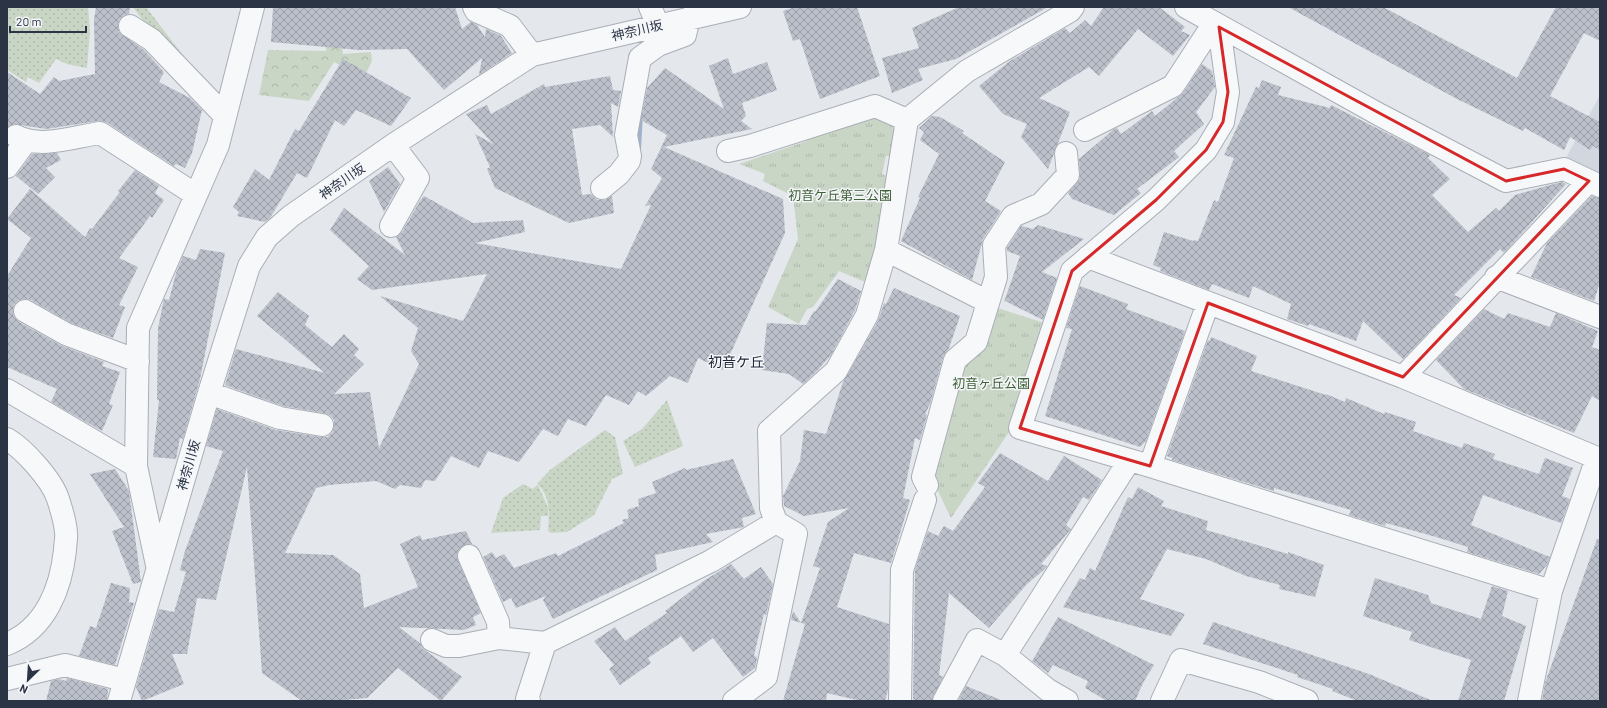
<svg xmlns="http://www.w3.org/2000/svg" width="1607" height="708" font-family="Barlow,'Noto Sans JP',sans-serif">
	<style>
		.built { fill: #d2d6de }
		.grass { fill: url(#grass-dots) }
		.forest { fill: url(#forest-crowns) }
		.park { fill: url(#park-tufts) }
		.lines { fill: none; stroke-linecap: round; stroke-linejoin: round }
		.stream { stroke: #9fb4cc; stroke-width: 8 }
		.building { fill: url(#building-cross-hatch) }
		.minor-casing { stroke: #a9aeb7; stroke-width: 24 }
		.minor { stroke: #f7f8fa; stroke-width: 22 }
		.marked { fill: none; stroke: #d62828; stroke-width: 3; stroke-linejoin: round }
		.labels { text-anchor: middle; stroke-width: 3; stroke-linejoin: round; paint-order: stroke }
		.street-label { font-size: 13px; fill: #2b3445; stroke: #f4f6f9 }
		.park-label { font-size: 13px; fill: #3f6138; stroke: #f4f6f9 }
		.neighbourhood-label { font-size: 14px; fill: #1d2536; stroke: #f4f6f9 }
	</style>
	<defs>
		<pattern id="grass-dots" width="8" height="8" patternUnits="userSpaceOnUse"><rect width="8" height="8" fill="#c9d6c5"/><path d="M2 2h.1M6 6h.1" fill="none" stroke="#adb8ab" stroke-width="1.8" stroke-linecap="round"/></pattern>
		<pattern id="forest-crowns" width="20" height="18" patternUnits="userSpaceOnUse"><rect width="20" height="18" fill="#c9d6c5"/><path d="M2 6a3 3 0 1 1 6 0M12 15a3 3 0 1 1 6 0" fill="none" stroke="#adb8ab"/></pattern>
		<pattern id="park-tufts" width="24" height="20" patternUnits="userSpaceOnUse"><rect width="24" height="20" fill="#c9d6c5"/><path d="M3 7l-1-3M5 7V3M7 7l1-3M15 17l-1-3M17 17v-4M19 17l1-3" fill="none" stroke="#adb8ab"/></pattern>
		<pattern id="building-cross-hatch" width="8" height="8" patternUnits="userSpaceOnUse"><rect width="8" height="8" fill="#bbc0ca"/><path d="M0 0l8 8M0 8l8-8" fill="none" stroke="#989da6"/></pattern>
	</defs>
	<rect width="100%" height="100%" fill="#e4e7ec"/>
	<path class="built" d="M1600 95V173L1566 158Z"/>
	<path class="grass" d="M7 7H88L90 31 87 68 67 64 56 59 39 83 28 77 26 82 7 70Z
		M133 7H146L185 58 216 93 153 34Z
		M667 400 683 446 635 467 623 441 642 429Z
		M605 430 615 437 623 474 612 479 594 515 584 497 594 515 567 532 551 533 548 531C549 516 551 495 537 484L550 470Z
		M523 484 533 489 537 485 539 487 548 508V516H541L540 530 491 533 503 498Z"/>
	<path class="forest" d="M339 30 343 54 371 52 372 61 364 77 334 62 309 101 259 95 268 50 326 51 327 32Z"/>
	<path class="park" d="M868 113 891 123 896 131 891 156H886L882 174 890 177 882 236 865 282 839 271 813 307 807 309 799 324 768 307 798 239 793 196 763 181 765 174 739 164 807 141 805 135Z
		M994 307 1048 324 1009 432 951 518 933 481 937 469 960 364Z"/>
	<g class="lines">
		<path class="stream" d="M637 149 639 114"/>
	</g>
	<path class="building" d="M96 7H130L129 14 124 15 119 20 118 26 119 32 144 50 164 72 159 82 190 98 202 110 192 153 185 168 176 164 174 166 106 122 98 121 46 129 14 124 7 128V72L40 94 54 77 59 81 95 74 94 20Z
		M273 7H455L462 29 471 22 477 25 485 37 486 29 501 36 512 53 479 75 482 58 444 90 407 49 359 50 271 42Z
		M795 7H857L880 76 820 99 800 39 793 41 783 11Z
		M959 7H1048L956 59 918 69 923 80 892 93 882 58 919 48 912 28Z
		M1104 7H1159L1185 27 1181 31 1190 35 1173 56 1138 29 1099 76 1089 67 1039 98 1070 112 1048 169 1021 137 1027 124 1003 114 979 86 1010 61 1065 28 1070 33 1085 20 1091 26Z
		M1288 7H1383L1517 78 1556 7H1600V41L1584 33 1550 96 1600 122V150L1593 146 1590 150 1570 137 1564 150 1525 128 1523 131 1457 99Z
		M728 58 733 74 767 62 777 90 742 103 746 116 741 121 752 129 664 147 783 199 785 233 723 370 698 358 688 383 670 376 646 396 638 391 629 405 606 395 586 426 568 419 558 436 543 429 519 462 488 451 479 468 451 456 435 481 425 480 421 488 400 485 395 489 376 481 329 485 316 488 285 553 333 555 360 574 364 608 418 587 400 544 420 535 422 540 466 531 472 544 464 545 459 549 457 555 481 613 473 617 476 625 464 630 399 627 421 644 422 648 462 677 441 701 398 668 367 698 332 701H302L262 673 247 467 216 600 197 598 187 654H172L184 684 142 701 136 687 159 609 174 612 186 572 180 570 185 551 223 451 206 446 217 409 276 430 320 437H327L332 433 334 427V420L330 415 324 413 283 406 225 385 236 349 325 373 257 316 278 292 309 316 305 325 332 347 344 334 359 349 354 355 364 364 334 394 370 392 379 448 419 364 411 351 418 328 380 296 463 321 487 274 372 290 357 279 369 266 330 230 344 208 405 255 396 237 402 232 420 201 424 196 473 223 523 220 525 232 475 243 621 269 651 205 645 206 662 178 651 169 667 135 641 120 647 88 665 68 724 109 709 66Z
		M343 59 411 98 391 126 356 110 344 126 335 120 307 178 297 173 270 218 265 222 237 216 239 212 233 207 255 169 269 180 295 129 299 131Z
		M1202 64 1212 71 1215 87 1196 112 1204 124 1174 151 1179 157 1137 189 1141 193 1114 215 1072 199 1068 193 1080 179 1079 159 1114 129 1117 128 1121 134 1152 111 1155 116 1183 93Z
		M610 76 613 90 621 91 618 107 611 103 613 137 600 125 572 129 582 195 591 194 597 200H604L612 196 614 213 569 223 495 188 487 169 490 167 475 134 493 144 466 114 487 105 491 114 544 84 545 87Z
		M1262 80 1281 87 1278 95 1330 108 1331 105 1430 155 1428 158 1450 179 1432 195 1468 232 1496 208 1499 211 1515 195 1550 185 1562 182 1566 184 1504 253 1500 249 1454 295 1461 298 1403 359 1363 321 1356 341 1309 324 1308 326 1287 319 1291 304 1253 286 1249 298 1212 284 1209 290 1160 271 1161 268 1153 265 1164 232 1193 241 1194 240 1198 241 1214 200 1218 202 1234 158 1224 155 1256 87 1259 88Z
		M932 116 940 117 964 131 962 133 1005 162 985 201 1001 211 983 239 972 280 901 241 920 198 918 197 939 154 920 140 924 132 919 128Z
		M57 153 61 160 46 168 55 177 38 194 16 176 32 154Z
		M388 167 400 184 384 212 369 181Z
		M135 170 159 186 155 193 164 200 152 218 150 216 119 258 138 267 119 305 125 307 113 338 71 323 31 300 25 299 19 300 14 305 13 311 14 317 19 322 60 345 104 362 102 366 120 372 109 404 113 405 102 431 51 402 57 389 7 367V276L31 238 7 219 30 189 85 237 90 228 92 229 120 192 118 191Z
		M1592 196 1600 198V282L1594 301 1531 277 1547 243Z
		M1038 225 1084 239 1042 272 1057 278 1043 320 1005 301 1004 302 1020 256 1007 251V248L1021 226 1033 229Z
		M200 249 225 253 200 379 183 439 180 438 176 459 153 457 159 400H157L158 328 164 299 169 300 176 273 183 256 196 260Z
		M838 279 861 291 855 310 831 355 817 371 803 384 789 374 762 370 767 323 806 325 814 311 815 312Z
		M1080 286 1128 304 1126 309 1185 331 1146 441 1140 447 1045 416 1072 329 1066 328Z
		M894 288 960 316 949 348 943 357 930 404 925 414 927 415 920 440 915 438 903 498 910 500 891 563 854 553 837 607 889 624 888 690 885 701H861L827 693 826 701H783L805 624 791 620 793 611 801 623 820 568 813 566 828 522 849 508 804 516 784 506 783 496 800 461 804 430 826 434 843 382 878 321 884 303 886 304Z
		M1484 309 1504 319 1508 313 1550 327 1556 313 1598 331 1592 347 1600 350V401L1592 396 1574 433 1464 389 1436 360Z
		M1211 337 1257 356 1251 371 1326 395V394L1345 402 1346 398 1384 414 1385 412 1416 422 1413 431 1462 448 1464 443 1495 454 1493 459 1539 474 1545 458 1573 468 1562 496 1570 499 1561 523 1483 495 1471 525 1550 557 1547 565 1539 574 1467 552 1468 547 1436 537 1386 523 1385 526 1349 515 1351 510 1274 488V491L1172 460V458L1167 456 1208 340 1210 341Z
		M1000 453 1048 481 1064 456 1102 480 1089 500 1083 497 1066 525 1071 529 1041 564 1047 566 1045 569 1027 584 989 628 949 593 939 675 943 677 932 701H918L913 699 915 569 928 531 938 536 944 526 953 531 985 487 978 483Z
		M733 459 756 514 742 518 744 527 706 534 713 542 655 555 657 570 553 619 543 600 546 596 516 608 511 598 503 602 483 557 492 552 496 558 504 554 514 568 556 553 558 556 624 523 622 520 629 518 627 510 639 506 638 499 656 493 652 482 685 468 686 470Z
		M115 469 129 491 141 582 133 584 112 531 124 527 90 474Z
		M1138 487 1164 501 1161 506 1208 521 1206 530 1288 554V552L1324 565 1315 597 1279 589 1280 585 1246 576 1206 559 1167 549 1140 599 1185 614 1171 636 1063 607 1080 578 1085 580 1090 568 1095 571 1128 497 1132 499Z
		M1597 539H1600V701H1542L1545 683Z
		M731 564 744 579 761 567 773 584 766 615 764 614 754 655 757 658 755 668 743 677 713 638 693 652 681 636 648 658 651 663 620 685 609 669 614 665 594 641 615 627 625 641 667 613 665 611 705 580Z
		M1375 578 1428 595 1431 603 1481 619 1492 586 1508 591 1502 616 1526 626 1504 701H1458L1471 660 1409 640 1412 632 1363 616Z
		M111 583 130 588 129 602 134 603 115 665 79 656 90 626 96 628Z
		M1058 617 1154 665 1144 681 1135 701H1107L1085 688 1088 681 1053 665 1048 673 1032 661Z
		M1213 622 1369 674 1433 701H1358L1332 691 1333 689 1297 677 1298 675 1203 644Z
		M67 678 108 689 107 701H46L51 681 59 679 66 681Z
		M966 686 1001 700V701H958Z"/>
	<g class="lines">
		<g class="minor-casing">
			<path id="minor" d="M474 7 476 11 510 26 532 55
				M650 7 658 25
				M1186 7 1380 115 1506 181 1564 169 1600 186
				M130 26 152 40 225 116
				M1219 27 1228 92 1223 122 1206 150 1156 200 1072 271 1020 428 1150 466 1551 591
				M1085 130 1173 86 1214 23
				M16 136C41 149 73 137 100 133L196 195
				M728 151 750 146 875 106 907 120
				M7 167 26 141
				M602 188 619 174 629 161 630 156 626 135 640 58 658 45 685 35 689 18
				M391 226 418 178 393 145
				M886 250 988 302
				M1088 257 1403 377 1597 458 1551 591 1529 701
				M1496 277 1600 317
				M25 311 66 334 138 361
				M1403 377 1589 181
				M7 390 136 466
				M209 393 280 418 322 425
				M7 439C24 449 52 480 58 499 61 508 65 521 66 532 67 537 65 544 65 550 61 588 46 628 7 644
				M1150 466 1208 303
				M927 485 923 477 955 360 976 342 996 277 994 245 1013 216 1041 204 1068 175 1066 153
				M469 556 498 622 499 638
				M157 565 136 466 138 328 218 145 253 7
				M432 640 446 646H459L499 638 545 643
				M7 679 65 665 124 680
				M119 701 209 393 249 266 267 237 291 216 393 145 532 55 740 7
				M529 701 527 699 545 643 711 561 776 522 771 508 769 431 836 371 867 315 886 250 907 120 967 71 1070 11 1073 7
				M734 701 766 677 796 534 776 522
				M900 701 902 570 925 500
				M944 701 977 640 1005 655
				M1067 701 1048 690 1005 655 1129 461
				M1162 701 1181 660 1259 682 1307 701"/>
		</g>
		<use href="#minor" class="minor"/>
	</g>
	<path class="marked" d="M1219 27 1506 181 1564 169 1589 181 1403 377 1208 303 1150 466 1020 428 1072 271 1156 200 1206 150 1223 122 1228 92Z"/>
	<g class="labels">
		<g class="street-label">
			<text transform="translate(637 30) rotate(-13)" y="5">神奈川坂</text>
			<text transform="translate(342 181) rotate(-35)" y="5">神奈川坂</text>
			<text transform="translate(188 465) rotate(-74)" y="5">神奈川坂</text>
		</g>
		<g class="park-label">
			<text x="840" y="200">初音ケ丘第三公園</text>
			<text x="991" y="388">初音ヶ丘公園</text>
		</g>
		<g class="neighbourhood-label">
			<text x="736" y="367">初音ケ丘</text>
		</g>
	</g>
	<rect width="1607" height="708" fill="none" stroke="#2b3445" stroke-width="16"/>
	<g transform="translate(28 680) rotate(205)" stroke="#f4f6f9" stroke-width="3" paint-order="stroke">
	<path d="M0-3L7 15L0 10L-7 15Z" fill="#2b3445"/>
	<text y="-6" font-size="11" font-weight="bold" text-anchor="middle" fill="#2b3445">N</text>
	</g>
	<path d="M10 26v6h76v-6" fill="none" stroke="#2b3445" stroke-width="2"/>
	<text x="16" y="26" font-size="12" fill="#2b3445" stroke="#f4f6f9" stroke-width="3" paint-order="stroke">20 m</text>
</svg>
